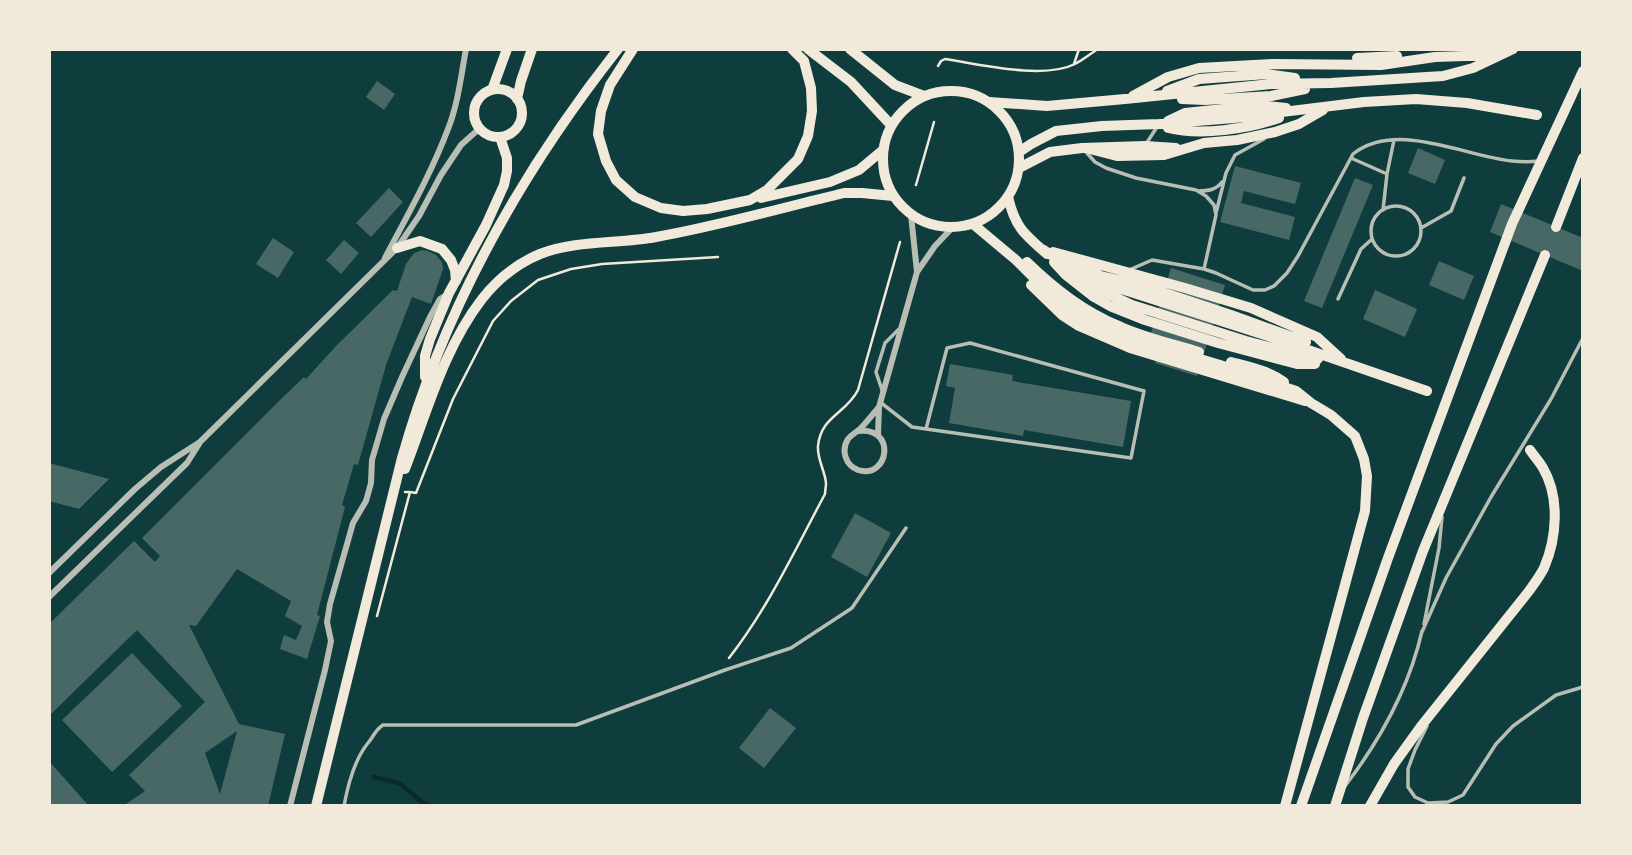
<svg xmlns="http://www.w3.org/2000/svg" width="1632" height="855" font-family="Arial,sans-serif">
	<style>
		.lines { fill: none; stroke-linecap: round; stroke-linejoin: round }
		.stream { stroke: #0a2a2b; stroke-width: 4.5 }
		.building { fill: #486865; fill-rule: evenodd }
		.path { stroke: #f1e9da; stroke-width: 2.5 }
		.service { stroke: #b8beb3; stroke-width: 3.5 }
		.minor { stroke: #b8beb3; stroke-width: 6 }
		.primary { stroke: #f1e9da; stroke-width: 10 }
		.trunk { stroke: #f1e9da; stroke-width: 10 }
		.motorway { stroke: #f1e9da; stroke-width: 10 }
	</style>
	<rect width="100%" height="100%" fill="#0f3d3e"/>
	<g class="lines">
		<path class="stream" d="M373 777 399 783 422 802 430 806"/>
	</g>
	<path class="building" d="M377 81 395 94 384 110 366 97Z
		M1418 148 1445 160 1435 184 1408 173Z
		M1235 166 1301 183 1295 204 1244 191 1241 203 1295 217 1289 240 1220 222Z
		M1355 178 1373 185 1322 308 1304 301Z
		M389 188 403 202 371 237 356 223Z
		M1501 204 1583 238V271L1490 232Z
		M273 238 294 252 278 278 256 264Z
		M344 240 359 253 341 274 326 260Z
		M422 250 428 251 436 255 442 262 443 269 431 304 412 297 386 365 358 465 354 464 342 505 345 507 317 615 320 616 307 659 280 649 284 635 296 640 302 626 285 616 291 601 237 569 196 626 189 625 239 724 285 734 268 806H123L145 791 129 775 205 702 137 630 49 716V624L134 541 155 562 160 556 142 538 281 399 304 377 306 379 336 346 393 290 397 291 406 264 414 253ZM237 731 220 794 205 753Z
		M1439 261 1474 276 1464 300 1429 285Z
		M1171 268 1225 285 1197 376 1155 363 1162 340 1150 336Z
		M1375 290 1417 309 1405 337 1363 319Z
		M950 364 1013 375 1012 381 1131 401 1123 447 1024 430 1023 436 949 423 955 388 946 386Z
		M49 463 109 479 79 509 49 501Z
		M855 513 891 533 867 577 831 557Z
		M132 653 182 706 112 772 62 720Z
		M770 708 796 728 764 768 739 748Z
		M49 761 89 806H49Z"/>
	<g class="lines">
		<path class="path" d="M1074 64 1079 49
			M938 66 941 61 945 59C979 64 1043 80 1075 64 1083 60 1090 54 1098 49
			M916 185 934 122
			M410 492 416 493 453 399 493 321 511 301 538 280 571 269 602 264 718 257
			M377 616 410 492H405
			M729 658C768 608 795 550 825 494 825 491 826 487 826 483 825 471 817 459 818 446 821 416 846 414 858 390L900 242"/>
		<path class="service" d="M1146 144 1157 127
			M1086 152 1095 162 1106 168 1136 178 1196 190 1206 196 1214 205 1216 215 1204 269 1216 273 1253 290H1265L1274 286 1287 273 1298 256 1353 154C1396 120 1464 156 1512 161 1521 162 1530 162 1539 161
			M1351 158 1387 174 1383 210
			M1387 174 1394 140
			M1198 191C1208 191 1216 190 1222 182
			M1371 231a25 25 0 1 1 50 0a25 25 0 1 1-50 0Z
			M1216 213 1226 173 1235 155 1264 139
			M1421 228 1451 211 1464 178
			M1129 270 1152 260 1204 269
			M1338 299 1361 249 1372 239
			M883 393 876 372 885 343 899 329
			M880 402 912 427 1131 458 1144 391 970 343 947 348 926 429
			M1424 624 1439 548 1442 517
			M1422 632 1446 578 1491 497 1551 399 1583 338
			M1427 726 1415 750 1408 769V787L1415 797 1428 803 1448 802 1463 795 1496 744 1513 726 1556 695 1583 687
			M1345 786C1381 739 1409 688 1422 631
			M344 806C348 784 354 760 368 743 374 736 375 730 383 725H576L725 670 791 648 852 608 906 528"/>
		<path class="minor" d="M911 215 917 272
			M385 258C407 216 431 174 448 129 458 104 461 76 466 49
			M858 431C897 426 889 480 858 470 845 465 841 450 848 439 852 434 857 432 861 428 867 422 873 414 879 407
			M878 435 879 407 917 272 935 246 952 228
			M49 573 135 489 161 467 200 442 397 248 419 216 441 175 461 145 480 128
			M49 597 187 463 199 444
			M290 806 325 670 331 641 327 622 330 604 353 523 366 501 371 483 372 460 384 419 402 377 430 317 440 299 448 294"/>
		<path class="primary" d="M808 49 851 82 891 125
			M850 49 895 85 924 96
			M474 113a24 24 0 1 1 48 0a24 24 0 1 1-48 0Z
			M492 90 507 49
			M883 159a68 68 0 1 1 136 0a68 68 0 1 1-136 0Z
			M517 99 521 81 532 49"/>
		<path class="trunk" d="M633 49 610 85 601 111 598 134 606 161 616 180 635 197 661 208 683 211 707 209 750 200 767 190 798 159 808 136 812 111 811 88 804 61 792 49
			M761 198 830 182 859 170 883 150
			M397 248 420 241 442 249 451 260 455 270 456 281
			M425 377V356L430 339 449 293 486 225 504 185 507 171V158L500 137
			M405 469C427 412 444 348 482 299 497 280 518 263 540 254 576 240 619 244 656 237 719 226 781 208 844 193H862L893 196
			M316 806 402 458C444 309 522 171 618 49"/>
		<path class="motorway" d="M1357 58 1397 56
			M1167 91 1199 79 1267 74 1295 78
			M1133 96 1168 77 1199 68 1274 64 1381 65 1435 57 1495 55
			M1182 99 1205 100 1271 96 1305 89
			M989 102 1047 106 1125 99 1271 84 1331 83 1443 76 1473 68 1513 49
			M1168 121 1185 113 1233 108 1267 106 1286 108
			M1168 128C1201 136 1247 129 1279 118
			M1086 148 1117 156 1164 155 1204 143 1237 140 1275 132 1299 124 1323 110
			M1019 152 1031 144 1056 131 1102 126 1159 124 1234 118 1364 102 1416 99 1467 103 1537 115
			M1019 168 1050 152 1082 148 1145 146 1176 148
			M1008 197C1015 227 1024 234 1047 254
			M973 224 1016 260 1052 296 1078 315 1114 333 1220 365 1296 391 1311 403 1331 415 1355 436 1364 459 1367 476 1365 511 1285 806
			M1556 227 1583 158
			M1042 249 1087 278 1268 336 1427 391
			M1053 252 1185 288 1251 308 1317 337 1341 359
			M1027 262C1055 289 1084 312 1121 327 1146 338 1173 344 1199 352
			M1054 262 1066 275 1094 297 1110 306 1145 320 1218 343 1297 364H1315
			M1076 264 1101 276 1144 286 1231 315 1306 342
			M1085 283 1132 305 1246 341 1306 357 1318 359
			M1031 285 1062 315 1079 326 1130 348 1305 401
			M1231 362C1250 367 1269 371 1284 382
			M1301 806 1388 558 1512 224 1583 71
			M1335 806 1363 718 1423 551 1545 255
			M1370 806 1394 764 1422 725 1529 591C1534 584 1540 576 1544 568 1557 538 1560 497 1543 468 1539 461 1534 456 1530 450"/>
	</g>
	<rect width="1632" height="855" fill="none" stroke="#f1e9da" stroke-width="102"/>
</svg>
